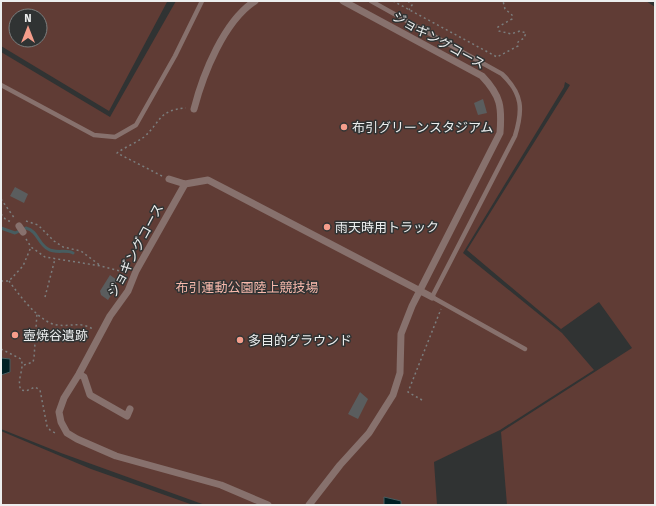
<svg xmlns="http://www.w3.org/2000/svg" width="656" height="506" font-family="'Fira Sans','Noto Sans JP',sans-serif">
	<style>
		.green { fill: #603c35; fill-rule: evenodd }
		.water { fill: #001f23; stroke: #475d60 }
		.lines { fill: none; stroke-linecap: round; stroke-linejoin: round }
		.stream { stroke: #475d60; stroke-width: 3 }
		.building { fill: #5a5d5e }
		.path { stroke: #7b7d7d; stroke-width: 1.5; stroke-dasharray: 2 3; stroke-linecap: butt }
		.service { stroke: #87716d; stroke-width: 4.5 }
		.pedestrian { stroke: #87716d; stroke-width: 7 }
		.poi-dot { fill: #f49d8b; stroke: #303333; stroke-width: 1.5 }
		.labels { text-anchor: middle; stroke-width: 3; stroke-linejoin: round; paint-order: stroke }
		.street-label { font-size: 13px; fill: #eceeee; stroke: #303333 }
		.poi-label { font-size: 13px; fill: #eceeee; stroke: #303333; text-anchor: start }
		.park-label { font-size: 13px; fill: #f6b8ab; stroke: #303333 }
	</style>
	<rect width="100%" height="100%" fill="#303333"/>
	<path class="green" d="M1 1H166L167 2 109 111 1 46ZM16 16H40V40H16Z
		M176 1H646L655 7V505H507L501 432 632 348 599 302 561 329 467 250 570 85 565 82 564 87 463 253 562 333 594 370 500 430 434 462 437 505H205L61 453 1 429V52L110 117Z
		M1 431 91 469 193 505H1Z"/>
	<path class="water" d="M1 358 10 359V372L1 375Z
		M384 497 401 501V505H384Z"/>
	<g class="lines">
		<path class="stream" d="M1 228 15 233 26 228C38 231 38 244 48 249 56 254 66 249 73 253"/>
	</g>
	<path class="building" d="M483 99 487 113 478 115 474 103Z
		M15 187 28 194 24 203 10 196Z
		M110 275 117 280 115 284 117 286 108 300 101 295 100 291Z
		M360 392 368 399 358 419 348 414Z"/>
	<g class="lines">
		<path class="path" d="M393 1 497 57 518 46V42L524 38 526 33 520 31 511 34 499 31 498 27 512 19V15L505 9 503 1
			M408 1 412 5 409 10
			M162 176 117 153C125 147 136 143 144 137 161 122 158 110 186 108
			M1 199 15 219
			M1 214 6 220 12 222
			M26 221 38 225 54 241 63 247 81 251 101 266
			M26 239 31 247 45 257 101 266 127 273
			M1 281H9L23 266 31 247
			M9 281C19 295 40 323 57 325 73 327 78 321 93 329
			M45 297 55 259
			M1 349 21 359C25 369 16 380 21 390L26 391 35 387 40 390 47 426 50 430 57 434
			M24 365 33 362 34 358 37 313
			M422 400 408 392 441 309"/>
		<path class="service" d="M371 1 502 74C523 94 523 110 515 136L432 297 525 349
			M1 85 94 135 115 137 136 125 175 56 202 1"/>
		<path class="pedestrian" d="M194 109C203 74 224 21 255 1
			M169 179 185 184 208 180 432 297
			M185 184 136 271 128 291 110 316 79 374 64 398 59 412 61 422 67 433 77 439 116 456 221 485 268 505
			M19 226 23 232
			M79 374 84 377 90 395 127 416 130 409
			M309 505 340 465 369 433 393 395 400 373 401 334 412 306 500 133C502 107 501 96 482 76L343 1"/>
	</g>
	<g class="poi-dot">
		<circle cx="344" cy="127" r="4"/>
		<circle cx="327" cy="227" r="4"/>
		<circle cx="15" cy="335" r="4"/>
		<circle cx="240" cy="340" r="4"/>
	</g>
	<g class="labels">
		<g class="street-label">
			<text transform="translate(439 40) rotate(29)" y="5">ジョギングコース</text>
			<text transform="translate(135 250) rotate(-62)" y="5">ジョギングコース</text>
		</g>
		<g class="poi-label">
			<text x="352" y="132">布引グリーンスタジアム</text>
			<text x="335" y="232">雨天時用トラック</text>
			<text x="23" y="340">壺焼谷遺跡</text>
			<text x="248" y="345">多目的グラウンド</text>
		</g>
		<g class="park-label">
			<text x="247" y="292">布引運動公園陸上競技場</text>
		</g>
	</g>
	<rect width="656" height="506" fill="none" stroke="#eceeee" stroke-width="4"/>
	<g transform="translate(28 28)"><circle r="19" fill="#303333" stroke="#7b7e7e"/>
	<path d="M0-3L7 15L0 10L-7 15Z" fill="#f49d8b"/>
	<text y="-6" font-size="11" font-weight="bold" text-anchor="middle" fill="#eceeee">N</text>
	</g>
</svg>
